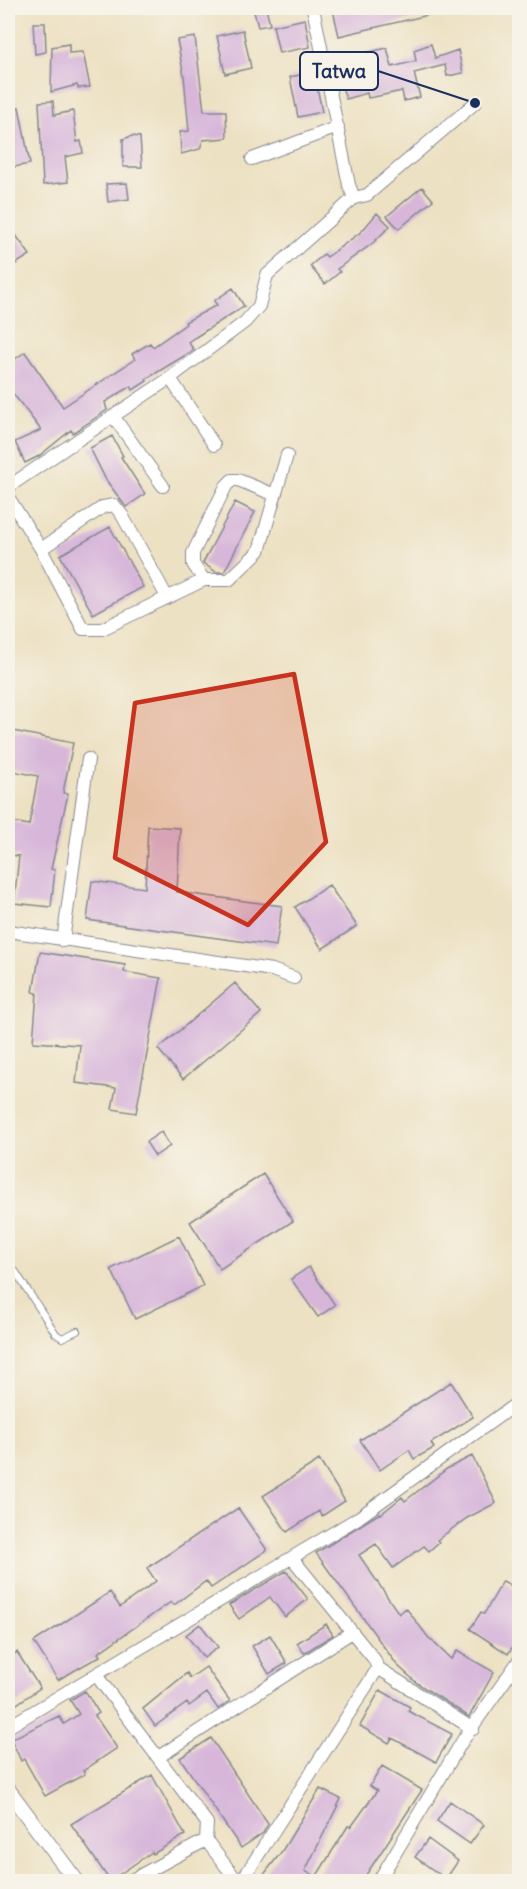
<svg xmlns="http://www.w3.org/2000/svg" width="527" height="1889" font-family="Delius,sans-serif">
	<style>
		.building { fill: #d7b6da }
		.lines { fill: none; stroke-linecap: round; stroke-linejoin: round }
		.service-casing { stroke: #848890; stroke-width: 8 }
		.minor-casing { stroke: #848890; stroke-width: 14 }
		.tertiary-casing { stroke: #848890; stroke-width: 17 }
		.service { stroke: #fff; stroke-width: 6 }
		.minor { stroke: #fff; stroke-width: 12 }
		.tertiary { stroke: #fff; stroke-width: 15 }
		.marked { fill: #c8321e; fill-opacity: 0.2; stroke: #c8321e; stroke-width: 4.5; stroke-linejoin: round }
		.leader { fill: none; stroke: #1b2f5e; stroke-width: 2 }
		.callout-dot { fill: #1b2f5e; stroke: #f7f3e8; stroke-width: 2 }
		.callout { fill: #f7f3e8; stroke: #1b2f5e; stroke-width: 2 }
		.callout-label { font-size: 20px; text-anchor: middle; font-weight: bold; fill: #1b2f5e }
	</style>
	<rect width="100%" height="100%" fill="#f7f3e8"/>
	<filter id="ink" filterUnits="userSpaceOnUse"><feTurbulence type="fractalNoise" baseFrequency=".0167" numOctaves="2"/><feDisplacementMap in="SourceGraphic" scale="12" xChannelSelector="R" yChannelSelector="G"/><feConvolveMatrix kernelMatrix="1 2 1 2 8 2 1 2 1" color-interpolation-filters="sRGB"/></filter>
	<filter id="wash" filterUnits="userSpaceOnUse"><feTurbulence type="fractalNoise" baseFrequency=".008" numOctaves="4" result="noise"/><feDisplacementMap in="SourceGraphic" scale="24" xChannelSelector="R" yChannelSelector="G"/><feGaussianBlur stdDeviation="1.35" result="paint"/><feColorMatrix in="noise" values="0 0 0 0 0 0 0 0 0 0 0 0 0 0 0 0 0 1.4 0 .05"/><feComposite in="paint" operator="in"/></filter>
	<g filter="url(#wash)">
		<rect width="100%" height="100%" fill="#ede1c3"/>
		<g id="blocks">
			<path class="building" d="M253 8H266L270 25 258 27Z
				M344 8H441V12L339 36 333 10Z
				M305 19 310 47 279 53 273 26Z
				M33 23H45L46 52 35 54Z
				M243 30 251 68 225 74 217 36Z
				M195 37 204 111H226L227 138 203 140 200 149 181 154 180 132 189 131 184 76 177 40Z
				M69 44V53L83 52 90 87 78 88 77 85 51 92 52 47Z
				M431 44 435 58 458 50 463 73 447 76 445 65 414 73 420 97 404 101 402 91 379 96 368 98 367 93 346 99 335 66 357 61 356 55 387 48 392 67 416 61 414 50Z
				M314 72 322 112 298 117 290 77Z
				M53 101 54 115 73 111 77 142 81 141 83 153 65 157 68 182 43 185 39 102Z
				M19 107 30 164 8 168V110Z
				M132 136 140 137 142 167H123V139Z
				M127 183 129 199 108 202 106 184Z
				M422 187 433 200 399 229 387 216Z
				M377 213 390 226 373 243 337 269 340 272 325 284 310 266 324 254 327 257 362 231Z
				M8 224 30 255 14 265 8 255Z
				M233 288 244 306 188 342 194 350 146 379 147 381 133 390 131 386 105 402 107 410 73 433 71 430 39 456 25 463 15 442 41 430 8 387V364L25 352 63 407 135 359 132 354 150 343 153 347 186 324 185 322 217 305 214 301Z
				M112 436 123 456 121 457 145 494 126 507 106 480 90 448Z
				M235 502 255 512 224 572H216L203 563Z
				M110 527 143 587 93 614 60 555Z
				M8 730 73 743 63 793 68 794 51 869 55 870 51 907 14 903 19 856 8 855V821L29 825 38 776 8 770Z
				M148 826 180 828 177 892 282 906 276 946 87 920 92 881 145 888Z
				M329 885 357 926 322 949 295 907Z
				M40 952 125 965 124 972 161 978 136 1113 112 1109 116 1088 76 1083 80 1045 33 1042 37 993 33 992Z
				M235 983 261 1013 183 1079 158 1049Z
				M161 1132 170 1146 155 1156 146 1142Z
				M263 1174 293 1221 220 1269 190 1222Z
				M179 1236 203 1286 135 1319 111 1269Z
				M309 1267 335 1305 318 1317 291 1279Z
				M451 1382 473 1417 431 1443 434 1448 414 1459 409 1450 380 1470 360 1440Z
				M472 1456 496 1503 467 1518 437 1540 439 1542 429 1551 424 1546 393 1568 376 1544 359 1555 399 1614 406 1608 428 1637 451 1659 457 1651 494 1672 469 1717 417 1683 397 1665 316 1553 380 1513 381 1514 402 1497 405 1501 448 1468Z
				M319 1460 345 1501 322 1516 319 1511 287 1532 263 1496Z
				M238 1508 267 1550 211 1588 206 1581 174 1605 171 1602 98 1653 100 1656 58 1680 34 1642 110 1592 120 1607 156 1581 147 1568Z
				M286 1571 308 1599 285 1617 270 1597 239 1619 229 1605Z
				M503 1581 519 1591V1637L508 1654 470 1629 481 1612 484 1614Z
				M200 1624 218 1647 204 1658 186 1635Z
				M326 1624 333 1635 304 1653 297 1643Z
				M270 1635 287 1663 269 1674 252 1646Z
				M17 1652 40 1688 8 1710V1659Z
				M206 1667 230 1701 218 1709 207 1693 189 1706 187 1703 155 1726 143 1709 187 1673 190 1678Z
				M380 1690 410 1707 408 1711 452 1734 436 1762 392 1738 389 1743 360 1726Z
				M85 1691 99 1713 95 1716 117 1748 83 1771 85 1774 45 1796 24 1759 21 1761 11 1739 59 1716 64 1724 79 1714 70 1700Z
				M211 1738 268 1824 263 1833 241 1848 180 1758Z
				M382 1766 422 1790 362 1881H259L282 1851 320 1789 341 1799 305 1871 316 1877 348 1826 351 1827 377 1791 370 1786Z
				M152 1775 185 1835 153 1854 152 1852 110 1881 71 1824Z
				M450 1801 484 1825 470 1844 437 1821Z
				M428 1839 458 1861 446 1879 415 1857Z"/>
		</g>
	</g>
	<g filter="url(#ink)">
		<use href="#blocks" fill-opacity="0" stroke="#848890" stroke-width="1.5"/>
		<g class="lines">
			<g class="service-casing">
				<path id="service" d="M8 1275 15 1271 56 1334 62 1338 77 1331"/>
			</g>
			<g class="minor-casing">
				<path id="minor" d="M313 8 349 185 354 198
					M252 159 338 127
					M170 378 214 445
					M113 416 163 486
					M8 487 170 378 245 322 259 306 267 275 354 198 367 195 475 103
					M8 497 41 549 83 629H102L204 580H229L259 551 287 455
					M41 549 103 507 114 505 122 515 167 597
					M204 580 193 564V553L226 486 232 480H238L275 495
					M8 931 272 970 294 978
					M63 941 88 759
					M292 1558 374 1659 378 1668 473 1729
					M96 1675 207 1823 206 1840
					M8 1727 358 1518 520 1401
					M160 1756 352 1632
					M128 1882 206 1840 238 1882
					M241 1882 378 1668
					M378 1882 463 1740 520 1659"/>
			</g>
			<g class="tertiary-casing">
				<path id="tertiary" d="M8 1790 77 1882"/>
			</g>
			<use href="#service" class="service"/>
			<use href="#minor" class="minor"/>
			<use href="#tertiary" class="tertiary"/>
		</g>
	</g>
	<path class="marked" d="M294 674 326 842 248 925 115 858 135 703Z"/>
	<path class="leader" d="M475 103L378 71"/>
	<circle class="callout-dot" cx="475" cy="103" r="6"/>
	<rect class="callout" x="300" y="52" width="78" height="38" rx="6"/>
	<g class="callout-label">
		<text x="339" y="78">Tatwa</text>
	</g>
	<rect width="527" height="1889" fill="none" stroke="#f7f3e8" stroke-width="30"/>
</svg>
